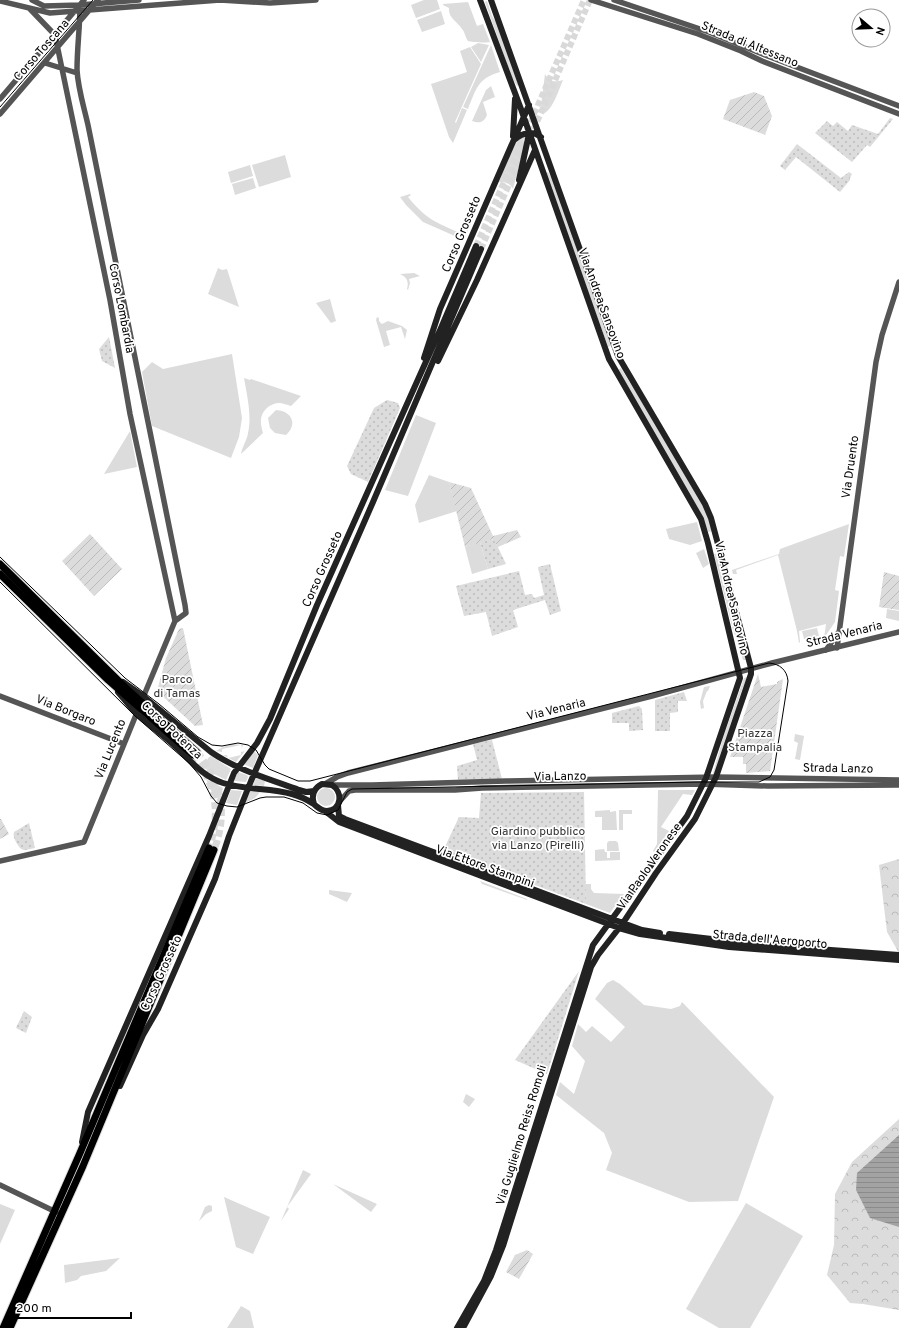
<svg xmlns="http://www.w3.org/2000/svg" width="899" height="1328" font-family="Overpass,sans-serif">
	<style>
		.grass { fill: #dcdcdc }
		.forest { fill: url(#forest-crowns) }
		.park { fill: url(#park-dots) }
		.garden { fill: url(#garden-furrows) }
		.water { fill: url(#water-rules) }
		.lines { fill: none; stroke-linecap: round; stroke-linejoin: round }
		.secondary-tunnel { stroke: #d9d9d9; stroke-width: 6; stroke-dasharray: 6 3; stroke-linecap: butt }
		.primary-tunnel { stroke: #d9d9d9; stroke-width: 7; stroke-dasharray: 7 3.5; stroke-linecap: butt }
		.primary-casing { stroke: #dbdbdb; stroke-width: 9 }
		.tertiary { stroke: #555; stroke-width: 5.5 }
		.secondary { stroke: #222; stroke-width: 6 }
		.primary { stroke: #000; stroke-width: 7 }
		.tram { stroke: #000; stroke-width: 1 }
		.labels { text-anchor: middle; stroke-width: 3.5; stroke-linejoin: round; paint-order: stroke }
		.street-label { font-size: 12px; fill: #000; stroke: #fff }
		.park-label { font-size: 12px; fill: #333; stroke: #fff }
	</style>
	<defs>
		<pattern id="forest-crowns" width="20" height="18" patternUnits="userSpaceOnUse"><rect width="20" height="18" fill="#dcdcdc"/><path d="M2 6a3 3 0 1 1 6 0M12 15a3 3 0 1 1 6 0" fill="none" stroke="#bbb"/></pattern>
		<pattern id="park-dots" width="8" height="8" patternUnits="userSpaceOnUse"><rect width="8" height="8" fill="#dcdcdc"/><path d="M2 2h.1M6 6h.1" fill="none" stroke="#bbb" stroke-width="1.8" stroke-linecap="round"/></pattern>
		<pattern id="garden-furrows" width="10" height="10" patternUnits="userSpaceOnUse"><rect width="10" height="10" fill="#dcdcdc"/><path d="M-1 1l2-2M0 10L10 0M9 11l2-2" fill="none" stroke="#bbb"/></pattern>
		<pattern id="water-rules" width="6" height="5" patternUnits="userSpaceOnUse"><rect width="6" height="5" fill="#a3a3a3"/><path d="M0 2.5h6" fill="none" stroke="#8b8b8b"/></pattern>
	</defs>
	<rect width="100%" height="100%" fill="#fff"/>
	<path class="grass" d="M424 0H437L440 9 416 18 411 5Z
		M487 1 492 16 498 25 519 85 517 86 512 78 485 2Z
		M468 2 477 26 483 24 490 42C487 43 470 42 468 41 465 37 465 32 462 29 457 21 448 18 449 8L443 5V4Z
		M441 11 445 24 422 32 417 20Z
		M478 43 489 45 481 62 471 47Z
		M491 45 500 72C478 78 476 89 468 109L463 107Z
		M470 47 481 64 455 122 456 123 462 108 467 110 453 143 449 137 431 84 467 72 460 51Z
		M545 74C549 81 555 83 563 80 559 89 553 110 543 114L541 106Z
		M491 86 495 97 483 102 487 115C484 122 480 124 472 121L486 90Z
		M520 138H523L525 144 513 189C510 183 505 182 499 182L514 143Z
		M285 155 291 177 259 187 252 165Z
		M250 165 253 176 231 183 228 172Z
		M548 172 554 182 613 345 608 347 545 173Z
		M253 178 256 188 235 195 232 184Z
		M410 194 411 195 408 197C426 219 435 222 460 233L465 220 471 223 464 240 423 222 406 205 400 197Z
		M218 268 222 270 227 269 239 307 208 294Z
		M414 273 420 276 409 279 410 283 408 290 407 289C409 282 407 277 400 274Z
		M330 299 336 321 331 323 316 303Z
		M377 317 379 318V321L382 324 388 321 402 326 407 330 405 339 401 327 386 331 390 345 384 347 376 320Z
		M232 354 242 418 239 437 231 458 152 426 142 372 152 362 163 369Z
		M621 368 630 383 637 392 707 512 713 531 708 532 701 513 618 370Z
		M244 378 250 380 251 379 301 396 291 406C287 405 283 403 279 403 275 403 271 405 268 407 259 415 260 423 263 433L241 454C242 447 247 440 248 433 252 416 247 395 244 378Z
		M276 410C292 411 298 424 286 435L275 433 270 428 268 418Z
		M416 415 436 423 408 496 385 490Z
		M130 431 137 467 104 474Z
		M429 475 449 482 457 511 419 523 415 505Z
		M697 522 702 541 690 545 669 539 666 529Z
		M849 524 844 557 840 556 835 590 839 591 835 622 824 638 826 624 799 631 800 642 799 643 797 631 778 555 736 570 737 574H733L732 570 779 554 780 549Z
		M480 542 488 569 472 574 465 547Z
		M704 549 709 564 703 568 696 553Z
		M719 553 746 660H743L738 643 733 630 714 554Z
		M887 609 899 611V621L886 618Z
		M817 628 819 636 804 639 802 631Z
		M747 677 738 701 736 713 714 775 713 773 723 738 744 678Z
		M709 686H710L708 691H707L703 701 704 708 701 709 700 702 704 687Z
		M795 734 804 736 800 760 795 759 798 743 794 741Z
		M233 744 243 745 242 748 241 745 222 749V752L216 751 223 747Z
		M248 747 236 762 223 755H227L228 758 241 755V752L245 751Z
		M254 751 258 755 253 768 243 764Z
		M211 756 231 769 226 780 212 773 204 768 208 758Z
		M238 772 247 775 248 777 246 782 235 781 234 780Z
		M256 778 265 781 264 786 253 785Z
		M206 779 223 788 220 801 212 793Z
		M317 797a9 9 0 1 1 18 0a9 9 0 1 1-18 0Z
		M231 790 242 791 237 805 226 803Z
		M658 790H695L692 795 683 794 661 827 669 831 654 852 653 851 657 844Z
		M250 792H260L255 798 245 803Z
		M610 810V812L616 811 617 830H602V817H595V811Z
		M619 810H632V814H623V830H619Z
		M609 841H616L618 843 619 851H607V843Z
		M604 849 605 852H607V858H610V852H620V860L595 861V850Z
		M480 881 527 899V900L482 884Z
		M585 884H591V889L594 893 624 894 610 913 586 904Z
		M329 890 352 893 347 902 329 894Z
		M613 980 620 984 644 1005 671 1009 680 1006 682 1002 684 1004 774 1097 738 1201 689 1202 606 1170 612 1153 604 1133 556 1095 560 1082 574 1094 585 1061 572 1046 578 1024 586 1032 592 1026 611 1042 625 1027 595 999 607 983Z
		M466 1094 475 1099 469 1107 463 1102Z
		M303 1170 311 1174 287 1207 289 1209 281 1221Z
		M333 1184 377 1204 371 1212Z
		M224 1197 270 1217 253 1254 236 1247Z
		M746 1203 803 1236 750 1328H719L686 1309Z
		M0 1204 15 1210 0 1244Z
		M209 1205 212 1206V1211L206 1214 199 1221 205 1207Z
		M120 1258 106 1271 81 1276 77 1280 65 1283 64 1265Z
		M241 1306 250 1311 254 1328H227Z"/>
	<path class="forest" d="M899 859V953L887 932 879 865Z
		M899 1119V1310L863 1304 850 1303 827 1275 834 1245 835 1194 852 1162Z"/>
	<path class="park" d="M890 118 893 119 870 147 867 145 852 162 815 133 827 121 833 126 837 122 848 131 852 125 878 134Z
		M797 144 841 178 849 172 852 174 850 178V180L840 192 796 157 785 170 780 166Z
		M109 337 115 368 102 361 99 349Z
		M387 400 398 403 400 408 368 482 351 474 347 466 374 408Z
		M494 539 506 564 488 569 480 542Z
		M550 564 561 611 550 615 545 600 513 610 518 627 492 636 486 612 464 616 456 586 519 571 525 595 532 594 534 598 544 595 538 567Z
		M684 692 687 701H678V712L670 713V731H655V700Z
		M639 706 642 709 643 730 629 731V723H612V713Z
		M492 740 502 779 458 780 457 766 477 760 473 744Z
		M584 792 586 904 443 851 459 817 479 818 481 793Z
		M29 823 35 848C24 850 22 853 16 842 14 838 13 836 14 832Z
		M579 971 547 1074 515 1060Z
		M24 1011 32 1017 26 1033 16 1028Z"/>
	<path class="garden" d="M754 92 764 96 772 116 765 135 723 119 730 100Z
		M449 482 471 488 493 536 517 530 521 537 498 547 493 539 465 547Z
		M90 534 122 569 94 596 62 561Z
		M884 572 899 576V610L879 607Z
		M183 628 203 725 195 726 157 691 166 658 179 629Z
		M758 674 761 687 777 684V682L783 679 770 771 746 773V764H743V757H730Z
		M0 819H1L9 834 0 839Z
		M527 1250 533 1254 519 1279 506 1272 515 1255Z"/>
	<path class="water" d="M899 1135V1227L870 1218 856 1190 857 1173Z"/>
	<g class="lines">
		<path class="secondary-tunnel" d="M530 138 590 0
			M476 246 584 0
			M481 249 524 150"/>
		<path class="primary-tunnel" d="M197 752C222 783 228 813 214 850
			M193 755C216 783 221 814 209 848"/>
		<g class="primary-casing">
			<path id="primary" d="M0 564 127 689 197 752
				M0 574 108 680 193 755
				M3 1328 80 1153 209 848
				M10 1328 83 1166 214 850"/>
		</g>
		<path class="tertiary" d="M32 0 44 6 80 5 139 0
			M591 0 698 34 741 51 762 61 899 114
			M614 0 709 32 765 55 899 106
			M0 1 50 13 220 0 270 3 316 0
			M80 5C80 27 77 48 77 70 78 89 84 107 88 125L185 605 186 613 175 621
			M30 9 55 35 110 300 130 414 175 621
			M45 63 77 73
			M0 99 84 0
			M0 114 98 0
			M837 648 876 362 882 335 899 282
			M826 650 838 633
			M0 696 124 744
			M142 700 175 621
			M325 784 337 777 348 773 652 696 772 663 899 632
			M332 785H372L506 781 716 777 899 780
			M339 802 349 791 355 790H455L482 788 703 784 768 786 899 785
			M0 861 84 842 138 710
			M0 1185 56 1212"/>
		<path class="secondary" d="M513 136 515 99
			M514 140C522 133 532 130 541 137
			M519 180 529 134
			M424 358 440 309 529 105
			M438 361 477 280 535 150
			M123 682 143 696 211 752C237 770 269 779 299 790L306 792 314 791
			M118 692C124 699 130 707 136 713 149 725 163 735 176 747 191 761 202 776 223 783 245 790 270 788 292 794 299 796 306 799 312 803 317 806 320 811 327 811 342 810 343 792 332 785L322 784C314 788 311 795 314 804
			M338 805 339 816 345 819 623 923 642 930 660 933
			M325 811 339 822 619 928 640 934 729 947 899 960
			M669 934 763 945 899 955
			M120 1086 143 1035 158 1009 215 879 229 836 251 781 373 502 481 249
			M82 1142 88 1112 209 836 234 773 257 743 270 719 317 605 441 328 476 246
			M457 1328 484 1281 496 1250 593 945 687 816 706 778 740 678 708 543 701 519 609 359 521 109 480 0
			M463 1328 491 1276 503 1246 591 967 598 955 623 923 656 873 695 819 716 777 751 674V668L711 518 705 504 618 356 491 0"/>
		<use href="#primary" class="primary"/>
		<path class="tram" d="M0 107 93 0
			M0 557 125 678 159 704 198 737 212 745 222 746 238 743 248 745 256 750 265 765 269 769 298 781H310L769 663C780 664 787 670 788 681L774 770 770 777 759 782H697L352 789 347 792 338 810 327 815 317 813 303 803 284 797H266L260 798 237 807 227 806 217 803 211 796 201 777 189 763 135 716 0 582"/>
	</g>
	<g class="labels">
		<g class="street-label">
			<text transform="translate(750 44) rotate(22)" y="4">Strada di Altessano</text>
			<text transform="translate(41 50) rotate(-49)" y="4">Corso Toscana</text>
			<text transform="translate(461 234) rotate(-67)" y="4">Corso Grosseto</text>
			<text transform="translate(602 303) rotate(70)" y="4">Via Andrea Sansovino</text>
			<text transform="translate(122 308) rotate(79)" y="4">Corso Lombardia</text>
			<text transform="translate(850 467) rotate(-82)" y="4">Via Druento</text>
			<text transform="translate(322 569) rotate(-66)" y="4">Corso Grosseto</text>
			<text transform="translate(732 598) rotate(77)" y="4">Via Andrea Sansovino</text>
			<text transform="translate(844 634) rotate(-14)" y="4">Strada Venaria</text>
			<text transform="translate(556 709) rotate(-14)" y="4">Via Venaria</text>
			<text transform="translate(66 710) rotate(22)" y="4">Via Borgaro</text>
			<text transform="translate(172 730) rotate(43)" y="4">Corso Potenza</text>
			<text transform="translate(110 749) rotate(-68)" y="4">Via Lucento</text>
			<text transform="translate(838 768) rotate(1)" y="4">Strada Lanzo</text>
			<text transform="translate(560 776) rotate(-1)" y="4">Via Lanzo</text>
			<text transform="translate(485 866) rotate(20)" y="4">Via Ettore Stampini</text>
			<text transform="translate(649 866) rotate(-55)" y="4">Via Paolo Veronese</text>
			<text transform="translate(770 939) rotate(5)" y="4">Strada dell'Aeroporto</text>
			<text transform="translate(161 973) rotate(-65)" y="4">Corso Grosseto</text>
			<text transform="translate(521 1135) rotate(-73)" y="4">Via Guglielmo Reiss Romoli</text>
		</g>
		<g class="park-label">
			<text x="177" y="683">Parco<tspan x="177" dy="14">di Tamas</tspan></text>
			<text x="755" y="737">Piazza<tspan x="755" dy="14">Stampalia</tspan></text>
			<text x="538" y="835">Giardino pubblico<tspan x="538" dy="14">via Lanzo (Pirelli)</tspan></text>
		</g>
	</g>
	<g transform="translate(871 28) rotate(109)"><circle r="19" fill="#ffffff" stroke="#999999"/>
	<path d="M0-3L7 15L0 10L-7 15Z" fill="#000000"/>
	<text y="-6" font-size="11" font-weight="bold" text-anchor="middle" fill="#000000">N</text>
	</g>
	<path d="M10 1312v6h121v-6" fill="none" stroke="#000000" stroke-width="2"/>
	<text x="16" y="1312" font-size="12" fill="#000000" stroke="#ffffff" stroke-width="3" paint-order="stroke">200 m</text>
</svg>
